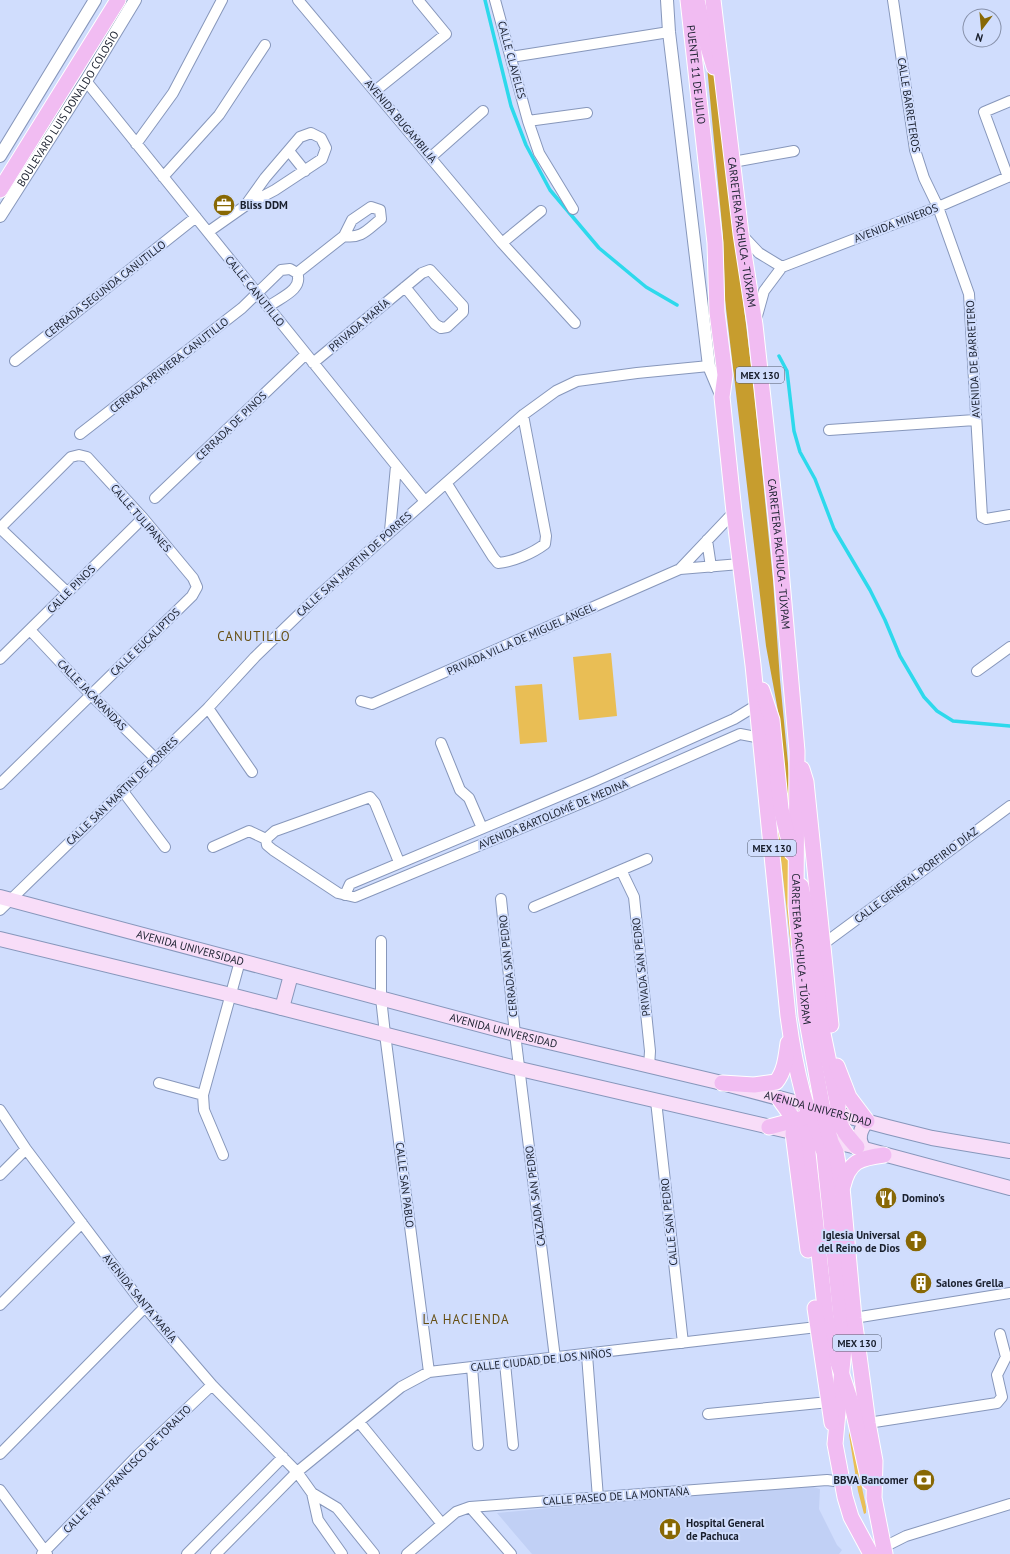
<svg xmlns="http://www.w3.org/2000/svg" width="1010" height="1554" font-family="'PT Sans',sans-serif">
	<style>
		.built { fill: #c1d0f5 }
		.green { fill: #e9be55 }
		.forest { fill: #c79d2e }
		.lines { fill: none; stroke-linecap: round; stroke-linejoin: round }
		.stream { stroke: #2dd9ec; stroke-width: 3.5 }
		.minor-casing { stroke: #8797bb; stroke-width: 12 }
		.tertiary-casing { stroke: #8797bb; stroke-width: 14 }
		.secondary-casing { stroke: #8797bb; stroke-width: 16 }
		.primary-casing { stroke: #fff; stroke-width: 17 }
		.minor { stroke: #fff; stroke-width: 10 }
		.tertiary { stroke: #fff; stroke-width: 12 }
		.secondary { stroke: #f8ddf8; stroke-width: 14 }
		.primary { stroke: #f1bcf2; stroke-width: 15 }
		.labels { text-anchor: middle; stroke-width: 4; stroke-linejoin: round; paint-order: stroke }
		.shield { fill: #d0ddfd; stroke: #50586b; stroke-width: 1 }
		.shield-label { font-size: 10px; font-weight: bold; fill: #191f2d }
		.street-label { font-size: 11px; fill: #191f2d; stroke: #d0ddfd }
		.poi-label { font-size: 11px; font-weight: bold; fill: #191f2d; stroke: #d0ddfd; text-anchor: start }
		.quarter-label { font-size: 13px; letter-spacing: 1px; fill: #654e13; stroke: #d0ddfd }
	</style>
	<rect width="100%" height="100%" fill="#d0ddfd"/>
	<path class="built" d="M803 1484 820 1489 819 1509 837 1545 842 1550 839 1554H532L497 1513Z"/>
	<path class="green" d="M611 653 617 716 579 720 573 657Z
		M542 684 547 742 520 744 515 686Z
		M778 823 791 870 792 948H791L777 824Z
		M850 1429 866 1507V1513L864 1514 858 1491 849 1435Z"/>
	<path class="forest" d="M705 45 716 79 754 390 773 580 780 680 792 805 790 808 787 806 778 711 766 646 725 300 723 236Z"/>
	<g class="lines">
		<path class="stream" d="M485 0 511 106 526 145 550 190 599 248 646 287 677 305
			M779 356 787 371 794 431 800 452 815 479 834 529 870 590 885 620 900 656 924 697 937 711 953 721 1010 726"/>
		<g class="minor-casing">
			<path id="minor" d="M298 0 502 243 575 323
				M495 0 528 121 539 153 573 209
				M893 0 915 150 924 178 938 207 969 294 982 517 986 519 1010 515
				M511 57 669 32
				M86 81 424 500
				M375 91 446 34 418 0
				M528 121 587 113
				M136 144 173 93 222 0
				M289 151 305 171
				M431 157 483 111
				M733 162 794 151
				M163 177 219 115 265 45
				M1008 177 984 112 1010 101
				M208 232 245 206 275 190 322 159 326 148 321 138 311 133 300 137 265 178 245 206
				M742 235 759 253 782 267
				M502 243 541 211
				M297 273 344 236 352 220 371 207 380 210 381 219C368 229 362 239 344 236
				M757 316 764 291 782 267 938 207 1010 176
				M15 361 196 217
				M313 363 422 273 430 270 463 306V312L447 327 441 328 435 324 405 287
				M829 430 975 420
				M80 434 242 308 281 270 290 269 297 273C304 290 279 298 268 307
				M447 484 493 557 498 563C513 562 533 553 545 544L546 536 523 415
				M155 498 306 354
				M0 528 71 457 79 455 87 457 143 518 193 578 197 587 192 596 0 784
				M0 528 67 592
				M390 531 396 466
				M707 540 711 567
				M680 569 734 512
				M30 630 91 695 156 759
				M0 659 143 518
				M977 671 1010 647
				M361 701 372 704 680 569 740 564
				M208 708 252 772
				M441 743 460 790 469 798 482 828
				M122 790 165 847
				M213 847 249 831 266 839
				M399 862 375 803 370 797 275 831 266 839 267 845 273 850 338 893 355 897 601 795 740 734 761 738
				M621 870 634 897 650 1051 649 1067
				M345 895 350 884 595 781 734 719 757 705
				M501 899 515 1034 555 1358
				M534 907 647 859
				M0 910 208 708 255 657 318 596 523 415 556 391 577 381 637 373 709 366
				M381 941V998L385 1034 429 1372
				M822 945 1010 806
				M159 1083 203 1095
				M656 1101 683 1343
				M0 1110 26 1149 145 1307 212 1385 297 1472 312 1493 318 1520 342 1554
				M223 1155 204 1110 203 1095 240 961
				M0 1175 26 1149
				M0 1305 82 1223
				M854 1318 1010 1293
				M587 1355 598 1498
				M505 1363 513 1445
				M472 1367 478 1445
				M708 1414 829 1402
				M359 1422 442 1524
				M868 1423 997 1403 1002 1397 997 1375 1006 1357 1000 1334
				M0 1454 145 1307
				M0 1490 47 1554
				M312 1493 337 1508 374 1554
				M470 1507 511 1554
				M880 1549 906 1536 1010 1504
				M42 1554 138 1455 212 1385
				M187 1554 283 1457
				M216 1554 297 1472 401 1387 429 1372 817 1327
				M407 1554 456 1512 470 1507 827 1480 842 1482"/>
		</g>
		<g class="tertiary-casing">
			<g id="tertiary">
				<path d="M667 0 669 32 709 366 722 397"/>
				<path d="M0 156 95 0"/>
				<path id="s1" d="M0 216 86 81 135 0"/>
			</g>
		</g>
		<g class="secondary-casing">
			<g id="secondary">
				<path id="s2" d="M0 897 515 1034 722 1083 888 1127 932 1138 1010 1151"/>
				<path d="M0 939 231 995 520 1069 857 1147 1010 1188"/>
				<path d="M282 1008 291 975"/>
				<path d="M865 1150C856 1140 860 1130 867 1121"/>
			</g>
		</g>
		<g class="primary-casing">
			<g id="primary">
				<path id="s3" d="M688 0 715 243 717 312 725 375 722 397 734 512 753 665 788 1016C794 1061 804 1111 824 1152L844 1348 835 1444 845 1497 851 1517 871 1554"/>
				<path d="M697 0 706 40 714 67"/>
				<path id="s4" d="M713 0 741 234 755 325 778 536 797 751 796 906 806 1016 823 1110 831 1142 836 1152 842 1187 854 1318 868 1423 875 1461 874 1498 885 1554"/>
				<path d="M0 190 118 0"/>
				<path d="M762 690 772 720 781 809 792 853"/>
				<path d="M802 769 806 782 831 1025"/>
				<path d="M801 886 811 933 821 1024 838 1106C835 1122 846 1135 857 1147"/>
				<path d="M837 1066 849 1097 867 1121"/>
				<path d="M722 1083 754 1085 776 1082C785 1071 786 1057 788 1043"/>
				<path d="M780 1100 800 1128 807 1144 826 1317 832 1345 852 1405 869 1482"/>
				<path d="M769 1127 803 1118"/>
				<path d="M793 1133 808 1250"/>
				<path d="M843 1186C849 1161 860 1158 884 1155"/>
				<path d="M815 1308 832 1423"/>
			</g>
		</g>
		<use href="#minor" class="minor"/>
		<use href="#tertiary" class="tertiary"/>
		<use href="#secondary" class="secondary"/>
		<use href="#primary" class="primary"/>
	</g>
	<defs>
		<g id="office-disc" transform="scale(1.15)"><circle r="9.5" fill="#886804" stroke="#d0ddfd"/><path d="M-6-3h4V-5.5h4V-3h4V5H-6ZM-1-4.5V-3h2v-1.5ZM-6 0V1H6V0Z" fill="#fff"/></g>
		<g id="restaurant-disc" transform="scale(1.15)"><circle r="9.5" fill="#886804" stroke="#d0ddfd"/><path d="M-5-6h1v4h1v-4h1v4h1v-4h1v5L-1.5 .5V6h-2V.5L-5-1ZM5-6V6H3V1.5H1.5Q1.5-4 5-6Z" fill="#fff"/></g>
		<g id="church-disc" transform="scale(1.15)"><circle r="9.5" fill="#886804" stroke="#d0ddfd"/><path d="M-1.2-6h2.4v3.5h3.3v2.4h-3.3V6h-2.4V-.1h-3.3v-2.4h3.3Z" fill="#fff"/></g>
		<g id="building-disc" transform="scale(1.15)"><circle r="9.5" fill="#886804" stroke="#d0ddfd"/><path d="M-4-6H4V6H1V3H-1V6H-4ZM-2.5-4.3h1.7v1.8h-1.7ZM.8-4.3h1.7v1.8H.8ZM-2.5-1h1.7V.8h-1.7ZM.8-1h1.7V.8H.8Z" fill="#fff"/></g>
		<g id="bank-disc" transform="scale(1.15)"><circle r="9.5" fill="#886804" stroke="#d0ddfd"/><path d="M-6-4H6V4H-6ZM0-2.3a2.3 2.3 0 1 0 0 4.6a2.3 2.3 0 1 0 0-4.6Z" fill="#fff"/></g>
		<g id="hospital-disc" transform="scale(1.15)"><circle r="9.5" fill="#886804" stroke="#d0ddfd"/><path d="M-5-5h3v3.5h4V-5h3V5h-3V1.5h-4V5h-3Z" fill="#fff"/></g>
	</defs>
	<g fill-rule="evenodd">
		<use href="#office-disc" x="224" y="205"/>
		<use href="#restaurant-disc" x="886" y="1198"/>
		<use href="#church-disc" x="916" y="1241"/>
		<use href="#building-disc" x="921" y="1283"/>
		<use href="#bank-disc" x="924" y="1480"/>
		<use href="#hospital-disc" x="670" y="1529"/>
	</g>
	<g class="labels">
		<g class="shield">
			<rect x="736" y="367" width="48" height="16" rx="3"/>
			<rect x="748" y="840" width="48" height="16" rx="3"/>
			<rect x="833" y="1335" width="48" height="16" rx="3"/>
		</g>
		<g class="shield-label">
			<text x="760" y="379">MEX 130</text>
			<text x="772" y="852">MEX 130</text>
			<text x="857" y="1347">MEX 130</text>
		</g>
		<g class="street-label">
			<text transform="translate(512 60) rotate(75)" y="4">CALLE CLAVELES</text>
			<text dy="4" stroke="none"><textPath href="#s3" startOffset="75">PUENTE 11 DE JULIO</textPath></text>
			<text transform="translate(909 105) rotate(81)" y="4">CALLE BARRETEROS</text>
			<text dy="4" stroke="none"><textPath href="#s1" startOffset="127">BOULEVARD LUIS DONALDO COLOSIO</textPath></text>
			<text transform="translate(401 121) rotate(50)" y="4">AVENIDA BUGAMBILIA</text>
			<text transform="translate(896 223) rotate(-21)" y="4">AVENIDA MINEROS</text>
			<text dy="4" stroke="none"><textPath href="#s4" startOffset="234">CARRETERA PACHUCA - TÚXPAM</textPath></text>
			<text transform="translate(105 289) rotate(-38)" y="4">CERRADA SEGUNDA CANUTILLO</text>
			<text transform="translate(255 291) rotate(51)" y="4">CALLE CANUTILLO</text>
			<text transform="translate(359 325) rotate(-40)" y="4">PRIVADA MARÍA</text>
			<text transform="translate(973 359) rotate(-93)" y="4">AVENIDA DE BARRETERO</text>
			<text transform="translate(169 365) rotate(-38)" y="4">CERRADA PRIMERA CANUTILLO</text>
			<text transform="translate(231 426) rotate(-44)" y="4">CERRADA DE PINOS</text>
			<text transform="translate(141 518) rotate(49)" y="4">CALLE TULIPANES</text>
			<text dy="4" stroke="none"><textPath href="#s4" startOffset="558">CARRETERA PACHUCA - TÚXPAM</textPath></text>
			<text transform="translate(354 564) rotate(-42)" y="4">CALLE SAN MARTIN DE PORRES</text>
			<text transform="translate(71 589) rotate(-45)" y="4">CALLE PINOS</text>
			<text transform="translate(521 639) rotate(-24)" y="4">PRIVADA VILLA DE MIGUEL ÁNGEL</text>
			<text transform="translate(145 642) rotate(-44)" y="4">CALLE EUCALIPTOS</text>
			<text transform="translate(92 695) rotate(46)" y="4">CALLE JACARANDAS</text>
			<text transform="translate(122 791) rotate(-44)" y="4">CALLE SAN MARTIN DE PORRES</text>
			<text transform="translate(553 814) rotate(-23)" y="4">AVENIDA BARTOLOMÉ DE MEDINA</text>
			<text transform="translate(916 875) rotate(-37)" y="4">CALLE GENERAL PORFIRIO DÍAZ</text>
			<text dy="4" stroke="none"><textPath href="#s2" startOffset="197">AVENIDA UNIVERSIDAD</textPath></text>
			<text dy="4" stroke="none"><textPath href="#s4" startOffset="954">CARRETERA PACHUCA - TÚXPAM</textPath></text>
			<text transform="translate(508 966) rotate(-96)" y="4">CERRADA SAN PEDRO</text>
			<text transform="translate(641 967) rotate(-96)" y="4">PRIVADA SAN PEDRO</text>
			<text dy="4" stroke="none"><textPath href="#s2" startOffset="521">AVENIDA UNIVERSIDAD</textPath></text>
			<text dy="4" stroke="none"><textPath href="#s2" startOffset="845">AVENIDA UNIVERSIDAD</textPath></text>
			<text transform="translate(405 1185) rotate(83)" y="4">CALLE SAN PABLO</text>
			<text transform="translate(535 1196) rotate(-97)" y="4">CALZADA SAN PEDRO</text>
			<text transform="translate(669 1222) rotate(-96)" y="4">CALLE SAN PEDRO</text>
			<text transform="translate(140 1298) rotate(51)" y="4">AVENIDA SANTA MARÍA</text>
			<text transform="translate(541 1360) rotate(-6)" y="4">CALLE CIUDAD DE LOS NIÑOS</text>
			<text transform="translate(127 1469) rotate(-45)" y="4">CALLE FRAY FRANCISCO DE TORALTO</text>
			<text transform="translate(616 1496) rotate(-4)" y="4">CALLE PASEO DE LA MONTAÑA</text>
		</g>
		<g class="poi-label">
			<text x="240" y="209">Bliss DDM</text>
			<text x="902" y="1202">Domino's</text>
			<text x="900" y="1239" text-anchor="end">Iglesia Universal<tspan x="900" dy="13">del Reino de Dios</tspan></text>
			<text x="936" y="1287">Salones Grella</text>
			<text x="908" y="1484" text-anchor="end">BBVA Bancomer</text>
			<text x="686" y="1527">Hospital General<tspan x="686" dy="13">de Pachuca</tspan></text>
		</g>
		<g class="quarter-label">
			<text x="254" y="641">CANUTILLO</text>
			<text x="466" y="1324">LA HACIENDA</text>
		</g>
	</g>
	<g transform="translate(982 28) rotate(196)"><circle r="19" fill="#d0ddfd" stroke="#8791aa"/>
	<path d="M0-3L7 15L0 10L-7 15Z" fill="#886804"/>
	<text y="-6" font-size="11" font-weight="bold" text-anchor="middle" fill="#191f2d">N</text>
	</g>
</svg>
